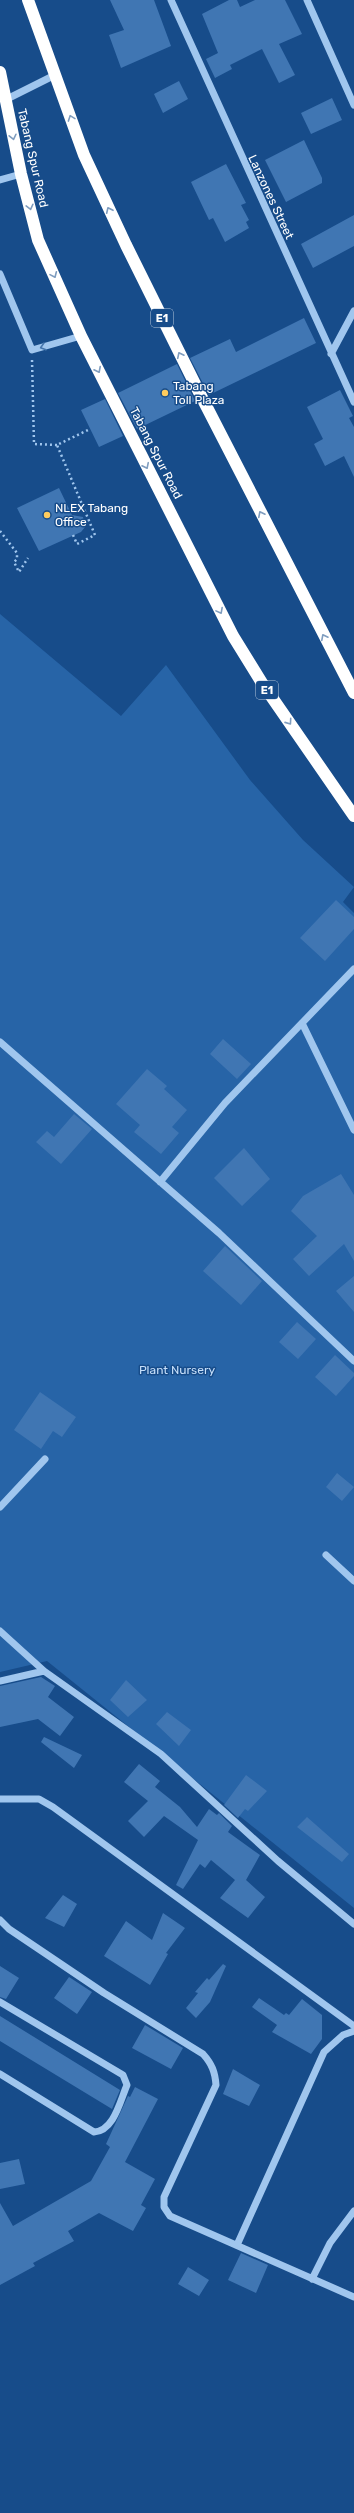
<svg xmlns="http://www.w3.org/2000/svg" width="354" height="2513" font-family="Rubik,sans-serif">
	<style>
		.green { fill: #2764a7 }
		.building { fill: #4076b3 }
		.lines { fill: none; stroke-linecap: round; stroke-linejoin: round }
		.path { stroke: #a0c6ee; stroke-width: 2.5; stroke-dasharray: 2 3; stroke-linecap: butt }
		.minor { stroke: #a0c6ee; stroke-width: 7 }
		.highway { stroke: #fff; stroke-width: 12 }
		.oneway { stroke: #7f9dbf }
		.oneway2 { stroke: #4777ad }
		.poi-dot { fill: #ffcc5e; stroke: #174c8a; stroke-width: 1.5 }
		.labels { text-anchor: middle; stroke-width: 3; stroke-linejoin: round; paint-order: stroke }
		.shield { fill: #174c8a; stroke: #b9c9dc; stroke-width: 1 }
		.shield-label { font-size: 11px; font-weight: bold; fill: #fff }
		.street-label { font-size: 12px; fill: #fff; stroke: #174c8a }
		.poi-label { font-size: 12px; fill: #fff; stroke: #174c8a; text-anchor: start }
		.park-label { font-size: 12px; fill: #c6dffa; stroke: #174c8a }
	</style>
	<rect width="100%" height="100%" fill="#174c8a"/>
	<path class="green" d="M0 614 121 716 166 665 250 780 303 840 354 887 343 902 354 913V1908L47 1661 0 1672Z"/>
	<path class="building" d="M110 0H154L171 46 121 68 109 35 124 30Z
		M229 0H237L240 7 255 0H285L302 34 279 44 295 75 279 83 262 49 230 65 232 69 215 78 206 59 218 53 202 14Z
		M179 81 188 99 163 113 154 94Z
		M332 98 342 120 311 134 301 113Z
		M304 140 322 178V183L286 202 265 160Z
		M226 164 246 203 241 205 249 220 246 222 249 228 225 242 213 218 209 220 191 182Z
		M354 215V246L313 268 301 244Z
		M304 318 316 343 209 395 190 358 230 339 236 352Z
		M177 364 195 401 137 429 118 393Z
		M340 390 353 416 349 418 354 427V477L344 456 325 466 314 444 323 439 307 407Z
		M105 399 123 436 99 447 81 410Z
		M59 488 72 515 83 517 85 527 81 532 39 551 17 508Z
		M336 900 354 917V929L325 961 300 938Z
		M223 1039 251 1064 237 1079 210 1054Z
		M147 1069 167 1086 164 1089 187 1110 172 1127 179 1133 161 1154 134 1132 140 1125 116 1104Z
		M74 1114 92 1129 61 1164 36 1142 47 1131 54 1137Z
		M244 1148 270 1179 242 1206 214 1178Z
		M341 1174 354 1195V1261L344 1244 309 1276 293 1259 317 1236 291 1211 303 1196Z
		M225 1246 262 1281 241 1305 203 1271Z
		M354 1276V1312L336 1291Z
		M297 1322 316 1339 298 1359 279 1342Z
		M335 1355 354 1373V1376L336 1396 315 1377Z
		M40 1392 76 1417 62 1437 53 1431 41 1449 14 1430Z
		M337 1473 354 1487 342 1501 326 1487Z
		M41 1677 55 1686 48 1697 74 1717 60 1736 38 1719 0 1727V1686Z
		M126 1680 147 1700 128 1717 110 1700Z
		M167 1712 191 1730 179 1746 156 1724Z
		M44 1737 82 1755 74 1768 41 1742Z
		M139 1764 160 1781 155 1787 180 1807 197 1827 209 1809 217 1815 219 1813 232 1826 228 1832 260 1855 246 1880 265 1897 248 1918 220 1898 235 1880 211 1860 205 1868 200 1864 183 1889 176 1885 198 1840 164 1816 144 1837 128 1821 148 1801 124 1782Z
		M246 1775 267 1791 248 1811 245 1809 238 1818 224 1805Z
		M307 1817 349 1854 342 1862 297 1827Z
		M63 1895 77 1904 64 1927 45 1918Z
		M163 1913 185 1928 166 1953 168 1954 150 1985 104 1956 126 1921 152 1940Z
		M223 1964 226 1966 210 2002 196 2018 186 2008 198 1993 195 1992 207 1978 209 1980Z
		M0 1966 19 1978 6 1999 0 1997Z
		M69 1977 92 1992 77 2014 54 1998Z
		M259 1998 284 2015 286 2013 289 2015 302 1999 322 2015V2039L311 2054 272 2032 277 2025 252 2007Z
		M0 2016 120 2090 112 2109 0 2041Z
		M145 2025 183 2048 171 2069 132 2048Z
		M233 2069 260 2085 249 2106 223 2094Z
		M135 2087 158 2099 125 2162 155 2179 141 2205 146 2208 133 2231 99 2213 68 2231 74 2241 33 2263 35 2266 0 2285V2203L13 2226 91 2181 110 2147 106 2144 128 2096 130 2097Z
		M19 2159 25 2184 0 2189V2163Z
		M241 2253 268 2265 256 2293 228 2280Z
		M188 2267 209 2280 199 2296 178 2284Z"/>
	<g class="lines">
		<path class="path" d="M32 360 34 444 57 445
			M0 531 17 553V559L14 562 19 572 28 558
			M73 535 77 544 95 535 57 445 90 429"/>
		<path class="minor" d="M171 0 354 402
			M307 0 354 105
			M5 100 55 75
			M0 180 21 174
			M0 274 32 350 81 336
			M331 354 354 311
			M302 1023 354 1130
			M0 1042 219 1233 354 1361
			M160 1182 225 1103 354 969
			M0 1507 45 1459
			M326 1555 354 1581
			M0 1631 44 1671
			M0 1681 44 1671 161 1754 278 1861 354 1924
			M0 1799H39L53 1807 354 2026
			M0 1920 9 1929 104 1993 203 2054C212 2064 215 2072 216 2085L164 2197V2207L170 2216 354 2297
			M0 2002 123 2075 127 2085C120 2101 114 2131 94 2132L0 2074
			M237 2245 324 2052 343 2035 354 2031
			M312 2279 330 2243 354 2211"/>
		<path class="highway" d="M28 0 84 155 126 245 198 390 354 693
			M0 72 21 174 38 240 81 336 233 636 262 683 354 816"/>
	</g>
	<defs><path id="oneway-chevron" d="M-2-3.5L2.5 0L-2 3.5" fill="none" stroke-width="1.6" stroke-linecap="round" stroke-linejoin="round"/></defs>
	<g class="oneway">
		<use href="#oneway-chevron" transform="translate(71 118) rotate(-110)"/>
		<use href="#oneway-chevron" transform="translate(13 137) rotate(77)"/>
		<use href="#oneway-chevron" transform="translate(30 207) rotate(76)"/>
		<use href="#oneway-chevron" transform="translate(109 210) rotate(-115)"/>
		<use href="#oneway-chevron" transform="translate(54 275) rotate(66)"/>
		<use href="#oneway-chevron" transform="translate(180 355) rotate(-116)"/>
		<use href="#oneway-chevron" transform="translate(98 370) rotate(63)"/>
		<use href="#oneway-chevron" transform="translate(146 466) rotate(64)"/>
		<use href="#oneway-chevron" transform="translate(261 514) rotate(-117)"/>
		<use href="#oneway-chevron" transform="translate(220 611) rotate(62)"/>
		<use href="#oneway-chevron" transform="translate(324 637) rotate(-117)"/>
		<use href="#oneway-chevron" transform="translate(289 722) rotate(55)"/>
	</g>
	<use class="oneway2" href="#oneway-chevron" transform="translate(43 347) rotate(164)"/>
	<g class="poi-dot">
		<circle cx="165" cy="393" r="4"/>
		<circle cx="47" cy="515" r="4"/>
	</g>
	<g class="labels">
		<g class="shield">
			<rect x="151" y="309" width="22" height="18" rx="3"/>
			<rect x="256" y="681" width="22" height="18" rx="3"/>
		</g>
		<g class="shield-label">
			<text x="162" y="322">E1</text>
			<text x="267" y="694">E1</text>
		</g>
		<g class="street-label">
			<text transform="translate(33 158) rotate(77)" y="4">Tabang Spur Road</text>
			<text transform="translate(271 197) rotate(65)" y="4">Lanzones Street</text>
			<text transform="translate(156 453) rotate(63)" y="4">Tabang Spur Road</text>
		</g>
		<g class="poi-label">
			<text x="173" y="390">Tabang<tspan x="173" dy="14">Toll Plaza</tspan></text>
			<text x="55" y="512">NLEX Tabang<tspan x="55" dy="14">Office</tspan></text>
		</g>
		<g class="park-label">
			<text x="177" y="1374">Plant Nursery</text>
		</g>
	</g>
</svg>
